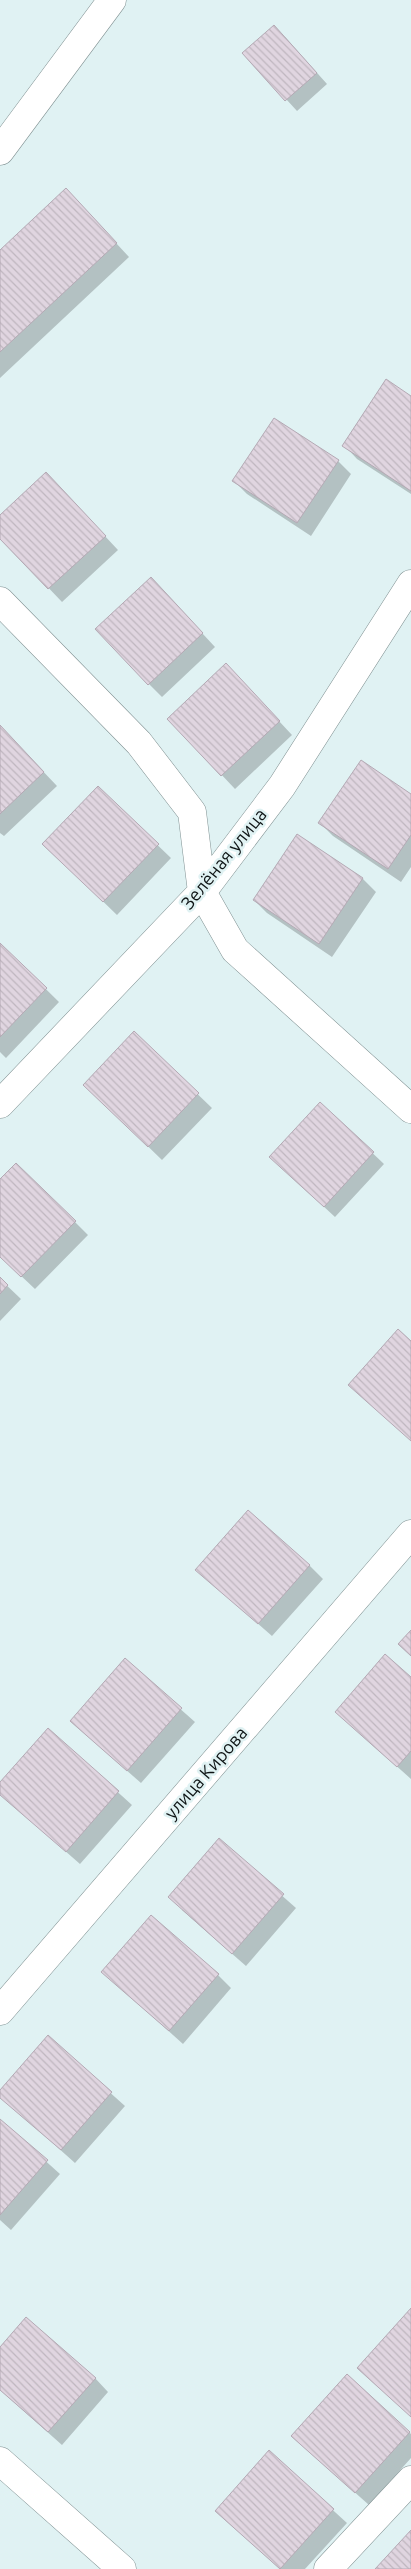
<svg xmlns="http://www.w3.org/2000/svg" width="411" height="2569" font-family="Ubuntu,sans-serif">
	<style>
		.shadow { fill: #0003 }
		.building { fill: url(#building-back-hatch); stroke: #b4a9b4 }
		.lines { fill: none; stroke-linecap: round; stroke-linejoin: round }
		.minor-casing { stroke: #7f9091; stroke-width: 29 }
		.tertiary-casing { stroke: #7f9091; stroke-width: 29 }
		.minor { stroke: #fff; stroke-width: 28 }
		.tertiary { stroke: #fff; stroke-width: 28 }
		.labels { text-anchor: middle; stroke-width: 5; stroke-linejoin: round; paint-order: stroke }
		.street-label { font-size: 18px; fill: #0e1415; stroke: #e0f2f3 }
	</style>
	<defs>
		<pattern id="building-back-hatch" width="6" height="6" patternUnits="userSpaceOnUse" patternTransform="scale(1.25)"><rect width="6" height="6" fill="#e0d5e0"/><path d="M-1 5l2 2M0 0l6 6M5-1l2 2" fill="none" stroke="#bfb6bf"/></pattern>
	</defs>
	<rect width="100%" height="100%" fill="#e0f2f3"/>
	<path class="shadow" d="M285 37 327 84 297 111 244 53Z
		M79 203 129 257 0 378V252Z
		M411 398V494L357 459 344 445Z
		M275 419 338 461 351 474 311 536 247 494 234 481Z
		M59 487 118 550 62 602 0 537V517Z
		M164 592 215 647 162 697 149 684Z
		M239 678 292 735 235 789 169 719Z
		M0 726 57 786 4 836 0 833Z
		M98 788 171 858 117 915 57 857Z
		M411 795V867L401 882 333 836 320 823Z
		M298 836 363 879 376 892 332 957 267 913 254 900Z
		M0 944 59 1002 6 1058 0 1052Z
		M134 1033 212 1108 162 1160 98 1098Z
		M320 1103 384 1164 335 1217 281 1167Z
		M0 1181 75 1222 88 1235 35 1289 0 1256Z
		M0 1279 21 1299 0 1321Z
		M309 1565 323 1579 272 1636 197 1570Z
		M125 1660 195 1722 141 1783 85 1734Z
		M411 1678V1779L336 1712Z
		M48 1729 132 1805 80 1864 0 1794V1784Z
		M219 1840 296 1908 246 1966 182 1910Z
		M103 1972 218 1975 231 1988 183 2044Z
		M48 2037 125 2106 75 2163 0 2096V2092Z
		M0 2120 60 2174 11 2230 0 2220Z
		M0 2349 95 2378 108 2392 62 2445 0 2390Z
		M347 2376 411 2434V2458L369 2505 306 2449Z
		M269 2452 347 2523 305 2569H280L230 2524Z"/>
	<path class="building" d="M274 25 317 73 285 101 242 53Z
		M66 188 117 243 0 352V250Z
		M386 379 411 396V491L342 446Z
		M274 418 339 460 297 523 232 481Z
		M46 472 106 536 48 589 0 539V515Z
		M151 577 203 633 148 685 95 629Z
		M226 663 280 721 221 776 167 719Z
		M0 725 44 772 0 814Z
		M361 760 411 794V835L388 869 318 823Z
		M98 786 159 844 103 902 42 844Z
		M297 834 363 878 319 944 253 900Z
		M0 943 47 988 0 1037Z
		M134 1031 199 1093 148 1147 83 1085Z
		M320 1102 374 1152 324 1207 269 1157Z
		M16 1163 76 1221 21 1277 0 1257V1179Z
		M0 1277 8 1285 0 1294Z
		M398 1329 411 1341V1441L348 1385Z
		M248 1510 310 1565 258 1624 195 1570Z
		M411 1630V1656L398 1644Z
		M385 1654 411 1677V1751L397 1767 335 1712Z
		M125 1658 182 1708 127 1771 70 1721Z
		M48 1728 119 1791 66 1852 0 1795V1782Z
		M219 1838 284 1894 232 1954 168 1897Z
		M151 1915 219 1974 169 2031 101 1972Z
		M48 2035 112 2092 61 2150 0 2098V2090Z
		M0 2119 48 2160 0 2215Z
		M411 2308V2417L357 2368Z
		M26 2317 96 2378 48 2432 0 2390V2347Z
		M347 2374 410 2432 355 2493 291 2436Z
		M269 2450 334 2509 280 2569 215 2511Z
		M411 2530V2569H375Z"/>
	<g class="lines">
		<g class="minor-casing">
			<path id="minor" d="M0 151 112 0
				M0 601 139 743 192 812 202 892 235 950 411 1109
				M0 1104 202 892 282 786 411 584
				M0 2461 122 2569
				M328 2569 411 2480"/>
		</g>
		<g class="tertiary-casing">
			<path id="tertiary" d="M0 2011 411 1534"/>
		</g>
		<use href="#minor" class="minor"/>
		<use href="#tertiary" class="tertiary"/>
	</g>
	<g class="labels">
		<g class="street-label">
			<text transform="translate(224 859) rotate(-51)" y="6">Зелёная улица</text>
			<text transform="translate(206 1773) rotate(-49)" y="6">улица Кирова</text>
		</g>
	</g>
</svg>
